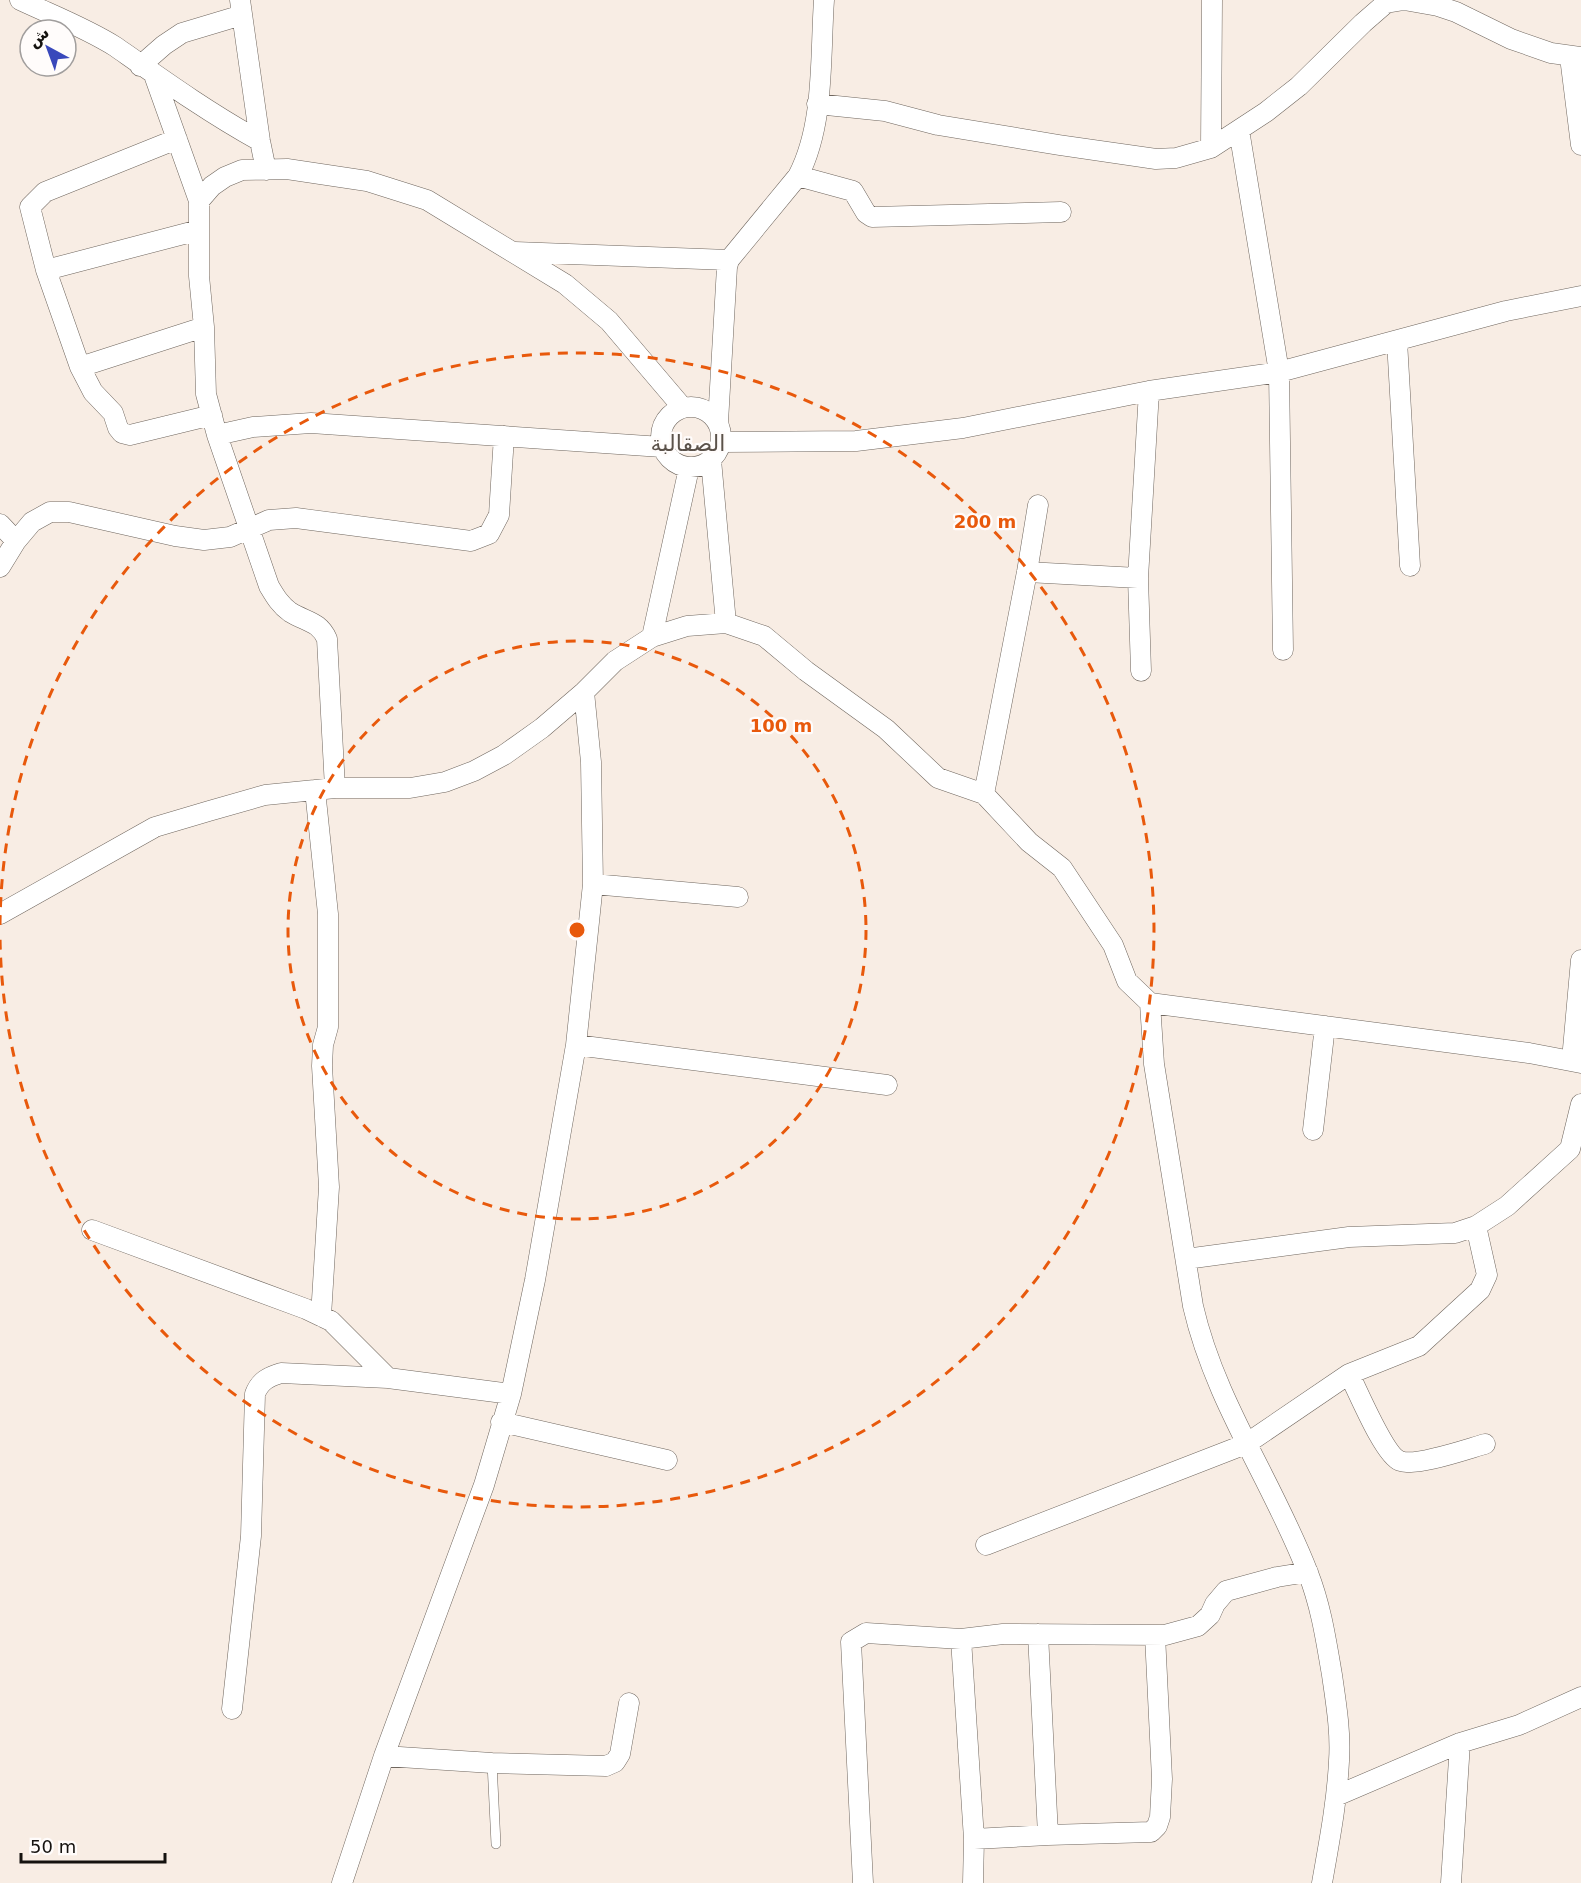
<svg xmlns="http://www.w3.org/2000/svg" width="1581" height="1883" font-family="'DejaVu Sans',Cairo,sans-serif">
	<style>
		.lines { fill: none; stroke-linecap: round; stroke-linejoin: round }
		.service-casing { stroke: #6f665e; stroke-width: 10 }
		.minor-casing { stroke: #6f665e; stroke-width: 21 }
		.service { stroke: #fff; stroke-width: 9 }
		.minor { stroke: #fff; stroke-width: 20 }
		.ring { fill: none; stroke: #e8590c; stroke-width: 3; stroke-dasharray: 10 8 }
		.labels { text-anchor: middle; stroke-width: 4.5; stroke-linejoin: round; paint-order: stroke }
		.quarter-label { font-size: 22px; fill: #5b524a; stroke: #fffcfb }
		.centre { fill: #e8590c; stroke: #fffcfb; stroke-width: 3 }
		.ring-label { font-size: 18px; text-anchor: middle; font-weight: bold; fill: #e8590c; stroke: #fffcfb; stroke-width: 4.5; stroke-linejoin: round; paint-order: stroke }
	</style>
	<rect width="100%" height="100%" fill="#f8ede4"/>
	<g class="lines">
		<g class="service-casing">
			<path id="service" d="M492 1763 496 1844"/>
		</g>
		<g class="minor-casing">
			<path id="minor" d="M20 0C52 15 86 28 116 47 163 80 209 113 260 141
				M240 0 260 141 266 170
				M1570 57 1581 145
				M140 66 164 45 182 33 242 15
				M154 75 199 201V276L204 327 206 394 217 435 269 586C275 596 280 605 290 612 306 622 319 621 327 639L335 788
				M817 104 885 111 938 125 1059 145 1156 159 1176 158 1211 148 1266 112 1299 86 1363 23 1386 3 1404 0 1438 6 1456 12 1511 39 1551 53 1581 57
				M1239 130 1279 372 1283 650
				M1211 148 1212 0
				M798 176 853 191 866 213 872 217 1061 212
				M199 201 212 186 225 177 242 170 287 169 367 181 427 200 565 284 609 321 683 408
				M199 230 46 270 80 367 93 392 113 413 118 428 122 433 130 435 212 415
				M515 252 729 260
				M46 270 30 207 45 192 177 139
				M1397 341 1410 566
				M80 367 204 327
				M661 437a30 30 0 1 1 60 0a30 30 0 1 1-60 0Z
				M718 422 727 267 729 260 798 176C825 124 820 57 824 0
				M217 435 253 427 311 423 662 447
				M722 442 856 441 963 428 1149 391 1279 372 1506 311 1581 296
				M711 460 726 623
				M0 524 16 541
				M0 567 16 541 32 522 50 512H69L175 536 204 540 230 537 269 520 296 518 471 541 489 534 499 515 504 436
				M1027 572 1138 578
				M652 637 689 468
				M1141 671 1138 578 1149 391
				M315 790 328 914V1027L323 1045 322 1066 329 1187 321 1316
				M984 794 1027 572 1038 505
				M593 884 738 897
				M0 914 155 827 209 811 265 795 335 788H410L445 782 474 771 504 755 542 728 584 692 615 661 652 637 687 626 726 623 764 636 806 671 886 729 938 778 984 794 1029 842 1062 868 1113 945 1127 981 1150 1003 1154 1064 1193 1306C1215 1402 1273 1482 1308 1573 1321 1606 1326 1640 1332 1675 1336 1703 1341 1732 1339 1761 1337 1802 1329 1843 1322 1883
				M1150 1003 1529 1053 1581 1063
				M576 1045 887 1085
				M1572 1060 1581 960
				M1313 1130 1325 1026
				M92 1230 306 1309 331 1321 388 1378
				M1186 1259 1349 1237 1455 1233 1476 1226 1507 1206 1570 1149 1581 1104
				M1349 1374C1358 1391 1384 1455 1400 1461 1416 1467 1467 1449 1485 1444
				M501 1422 667 1460
				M986 1545 1246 1444 1349 1374 1419 1346 1480 1290 1487 1275 1476 1226
				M1038 1634 1048 1835
				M961 1639 974 1839 973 1883
				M232 1709 251 1536 255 1394C260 1381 268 1377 281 1373L388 1378 511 1394
				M384 1756 492 1763 606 1766 615 1762 620 1754 629 1703
				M1336 1796 1460 1743 1519 1725 1581 1697
				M974 1839 1048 1835 1151 1832 1157 1826 1160 1817 1162 1779 1155 1635
				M342 1883 384 1756 484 1485 511 1394 535 1280 576 1045 593 884 591 762 584 692
				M863 1883 851 1642 866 1633 961 1639 1003 1634 1165 1635 1198 1626 1210 1615 1215 1604 1226 1591 1277 1577 1308 1572
				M1451 1883 1460 1743"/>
		</g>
		<use href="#service" class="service"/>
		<use href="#minor" class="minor"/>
	</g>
	<g class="ring">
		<circle cx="577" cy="930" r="289"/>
		<path d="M0 925A577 577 0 1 1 0 935"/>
	</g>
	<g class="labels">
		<g class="quarter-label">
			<text x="688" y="451">الصقالبة</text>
		</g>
	</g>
	<circle cx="577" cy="930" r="9" class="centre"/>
	<g class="ring-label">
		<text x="985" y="528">200 m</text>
		<text x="781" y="732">100 m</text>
	</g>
	<g transform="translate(48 48) rotate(319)"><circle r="28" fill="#fffcfb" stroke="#a19e9d" stroke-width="1.5"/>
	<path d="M0-4.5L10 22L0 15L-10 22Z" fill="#3948bb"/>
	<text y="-9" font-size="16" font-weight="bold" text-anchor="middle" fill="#15120f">ش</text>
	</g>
	<path d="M21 1853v9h144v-9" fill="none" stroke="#15120f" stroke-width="3"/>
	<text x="30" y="1853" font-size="18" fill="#15120f" stroke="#fffcfb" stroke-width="4.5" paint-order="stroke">50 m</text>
</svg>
